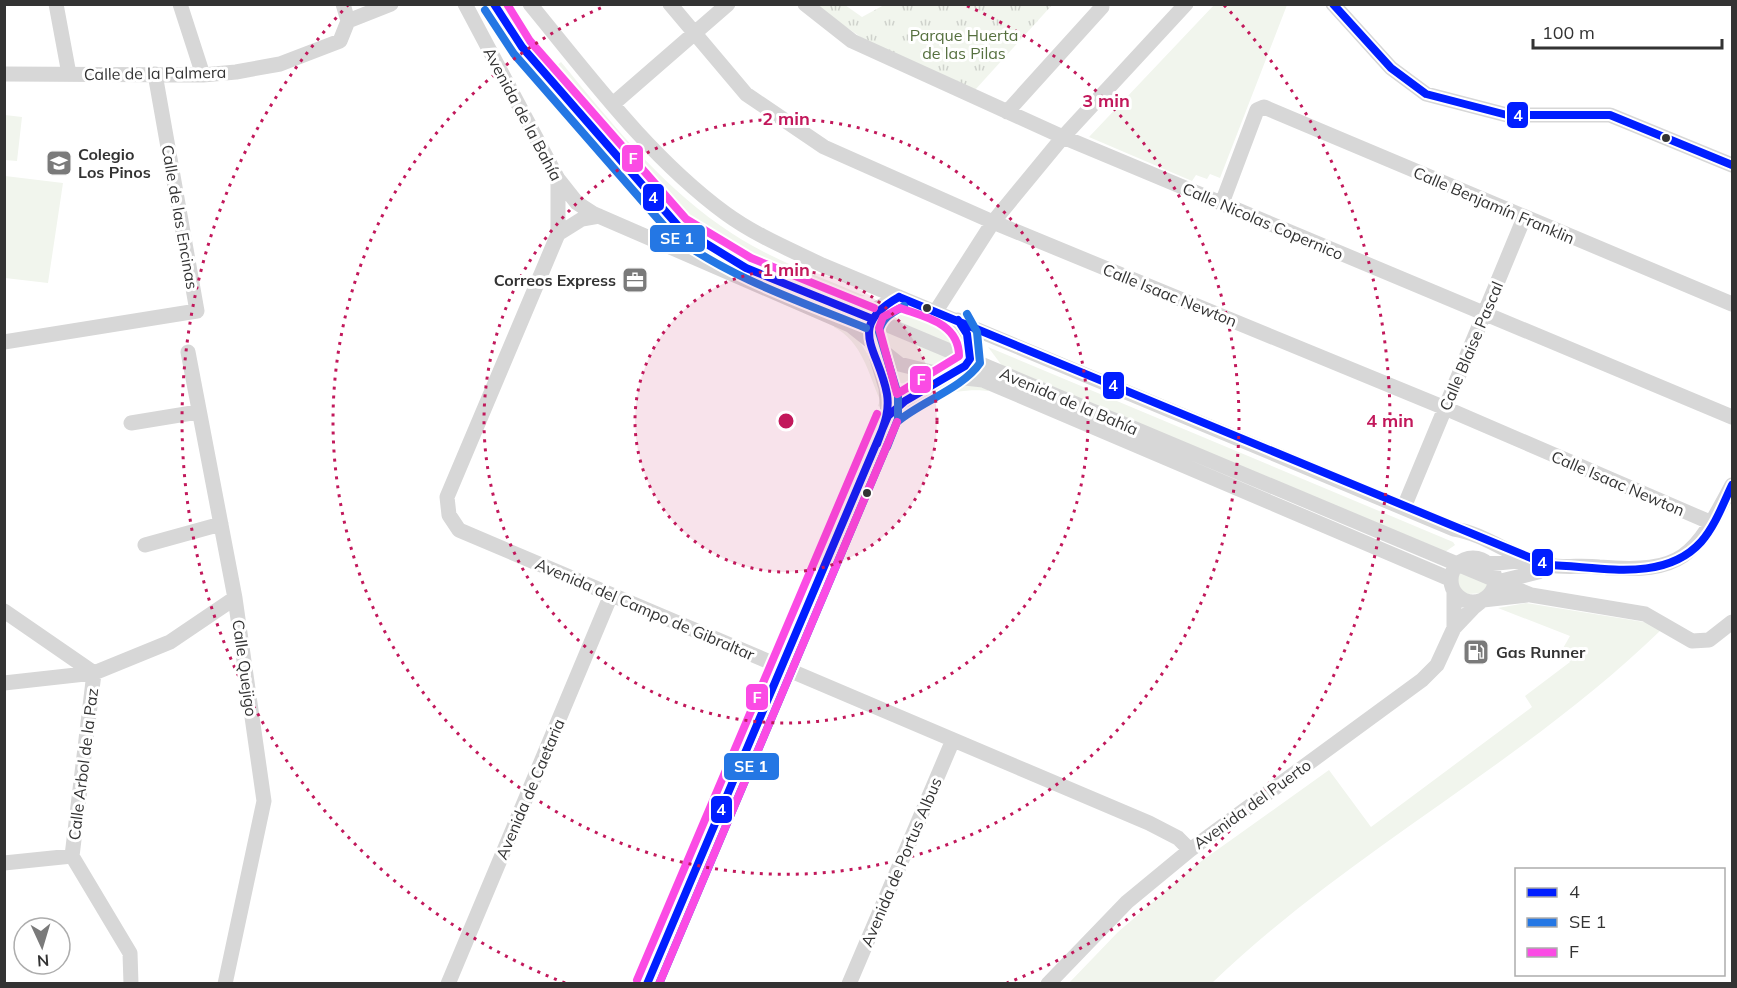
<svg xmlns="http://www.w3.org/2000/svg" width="1737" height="988" font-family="Mulish,sans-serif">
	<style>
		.green { fill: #f1f5ed }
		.park { fill: url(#park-tufts) }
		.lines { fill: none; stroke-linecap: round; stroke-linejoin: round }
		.minor { stroke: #d7d7d7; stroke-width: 15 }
		.bus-1-casing { stroke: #fff; stroke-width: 12 }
		.bus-2-casing { stroke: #fff; stroke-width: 12 }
		.bus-3-casing { stroke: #fff; stroke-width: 12 }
		.bus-1 { stroke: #001eff; stroke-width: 8 }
		.bus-2 { stroke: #2477e4; stroke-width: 8 }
		.bus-3 { stroke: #fb4be4; stroke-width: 8 }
		.ring { fill: none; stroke: #c2185b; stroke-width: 3; stroke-dasharray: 3 6 }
		.bus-dot { fill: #333; stroke: #fff; stroke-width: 2 }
		.labels { text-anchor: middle; stroke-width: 6; stroke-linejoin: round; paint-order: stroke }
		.park-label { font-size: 16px; fill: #56703f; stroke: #fff }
		.street-label { font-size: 16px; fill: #333; stroke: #fff }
		.poi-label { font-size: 16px; font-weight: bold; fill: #333; stroke: #fff; text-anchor: start }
		.centre { fill: #c2185b; stroke: #fff; stroke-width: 3 }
		.ring-label { font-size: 18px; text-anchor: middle; font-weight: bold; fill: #c2185b; stroke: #fff; stroke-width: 6; stroke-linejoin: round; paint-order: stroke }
		.line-badge { stroke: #fff; stroke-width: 2 }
		.badge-label { font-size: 16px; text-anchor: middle; font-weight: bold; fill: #fff }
	</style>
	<defs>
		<pattern id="park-tufts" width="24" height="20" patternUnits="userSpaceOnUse" patternTransform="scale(1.5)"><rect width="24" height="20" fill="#f1f5ed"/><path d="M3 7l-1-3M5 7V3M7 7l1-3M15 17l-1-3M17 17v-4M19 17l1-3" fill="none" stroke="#cfd2cc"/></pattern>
	</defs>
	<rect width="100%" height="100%" fill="#fff"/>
	<path class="green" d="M1214 5H1287L1220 178 1210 174 1207 179 1196 175 1192 181 1089 137Z
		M561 62C610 121 657 181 721 226 764 257 816 275 865 296L845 298 830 295 707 240 664 206 548 72Z
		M5 115 22 117 17 161 5 160Z
		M5 176 63 183 48 283 5 278Z
		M908 309C922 315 959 323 957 342L949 344 891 320 892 314Z
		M835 323C843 328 852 333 858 340 872 357 882 387 883 408L878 406 880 400C868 372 862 342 834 327Z
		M887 332 947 355 950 363C934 375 881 355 882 335Z
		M988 347 1453 542 1455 545 1445 552 1003 367Z
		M885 361 906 373 929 378C910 388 887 387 885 361Z
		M959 384 990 388 988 391C965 387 915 397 901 416L897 414 926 396Z
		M1456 570 1491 585 1484 593 1467 594 1460 591 1452 577Z
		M1526 603 1650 623 1661 630C1524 763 1349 851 1212 983L1068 984 1118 932 1196 865 1329 770 1371 827 1532 707 1525 696 1570 662 1562 650 1570 636 1498 608Z"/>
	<path class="park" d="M814 5H845L862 17 884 5H1052L975 90 865 40Z"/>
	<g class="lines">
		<path class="minor" d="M56 4 69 74
			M180 4 203 75
			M343 4 348 21
			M465 4 558 179 577 203 594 214 850 325 899 364 947 376 983 380 1450 579
			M494 4 522 47 661 209 693 238 733 260 1531 595 1645 614 1692 641 1709 640 1732 622
			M530 4C590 77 649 157 725 213 755 235 789 249 822 265L1454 529C1487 534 1515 560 1548 565 1564 568 1582 565 1599 567 1684 574 1694 557 1732 485
			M670 4 746 94 824 147 993 222 1445 408 1712 523
			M805 4 852 41 1063 137 1732 417
			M1333 4 1391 68 1426 94 1507 115H1610L1732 165
			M4 74 203 75 236 72 280 64 340 41 348 21 391 4
			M613 104 728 4
			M1007 112 1102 7
			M558 179V234L447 497 449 515 459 530 1149 823 1178 838 1190 850
			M1222 203 1257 110 1264 107 1732 304
			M558 234 582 219 599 216
			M936 311 993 222 1063 137 1186 4
			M4 342 197 311 155 74
			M188 352 235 598 264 801 225 984
			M888 416 886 388 868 329 870 318 876 309 899 297
			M131 423 198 412
			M1404 507 1524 218
			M145 545 221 524
			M1451 580a22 22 0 1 1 44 0a22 22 0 1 1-44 0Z
			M1487 564 1529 560
			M1497 582 1538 572 1548 565
			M1454 592V628
			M4 611 94 673
			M94 673 72 856 130 953 131 984
			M4 683 94 673 170 642 235 598
			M4 863 72 856
			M448 984 611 595
			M647 984 888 416 905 401 965 366 970 359 967 334 958 320
			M849 984 953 740
			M1048 984 1127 902 1190 850 1422 680 1437 665 1454 628 1473 608 1483 600 1527 595"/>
		<g class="bus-1-casing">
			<path id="bus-1" d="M494 4 522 47 679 227 746 268 870 318
				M1333 4 1391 68 1426 94 1507 115H1610L1732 165
				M899 297 1548 565C1598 566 1663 584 1701 542 1715 526 1723 504 1732 485
				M877 444C883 427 890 413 887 394 879 349 845 327 899 297
				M647 984 888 416 905 401 965 366 970 359 967 334 958 320"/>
		</g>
		<g class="bus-2-casing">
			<path id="bus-2" d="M485 10 514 54 672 235C730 278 799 301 866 328
				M887 447 898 419V395L879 332C882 317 892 313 904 306
				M659 984 897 422C920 402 963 388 980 363L977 332 967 314"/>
		</g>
		<g class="bus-3-casing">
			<path id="bus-3" d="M507 4 530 41 686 219 751 258 874 308
				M900 308C925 317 959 323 959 356L897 394 879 328 883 317Z
				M637 980 877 414
				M659 984 897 422"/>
		</g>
		<use href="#bus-1" class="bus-1"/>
		<use href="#bus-2" class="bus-2"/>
		<use href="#bus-3" class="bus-3"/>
	</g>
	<circle cx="786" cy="421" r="151" fill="#c2185b" fill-opacity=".12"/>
	<g class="ring">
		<circle cx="786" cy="421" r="151"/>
		<circle cx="786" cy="421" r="302"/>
		<path d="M967 6A453 453 0 1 1 605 6"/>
		<path d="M565 983A604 604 0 0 1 348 5M1224 5A604 604 0 0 1 1007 983"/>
	</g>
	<defs>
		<g id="school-square" transform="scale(1.35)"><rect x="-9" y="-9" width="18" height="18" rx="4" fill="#7a7a7a" stroke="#fff"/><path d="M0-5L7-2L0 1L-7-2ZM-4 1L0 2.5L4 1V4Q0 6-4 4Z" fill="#fff"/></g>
		<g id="office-square" transform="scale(1.35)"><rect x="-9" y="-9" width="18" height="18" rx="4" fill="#7a7a7a" stroke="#fff"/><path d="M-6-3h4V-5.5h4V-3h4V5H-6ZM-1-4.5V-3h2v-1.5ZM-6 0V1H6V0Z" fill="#fff"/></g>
		<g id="fuel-square" transform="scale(1.35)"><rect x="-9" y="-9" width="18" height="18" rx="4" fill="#7a7a7a" stroke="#fff"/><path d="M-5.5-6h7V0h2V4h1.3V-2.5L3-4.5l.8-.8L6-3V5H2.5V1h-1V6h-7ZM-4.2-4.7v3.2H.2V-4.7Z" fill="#fff"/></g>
	</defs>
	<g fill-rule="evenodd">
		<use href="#school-square" x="59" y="163"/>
		<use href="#office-square" x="635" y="280"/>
		<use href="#fuel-square" x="1476" y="652"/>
	</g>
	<g class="bus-dot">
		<circle cx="1666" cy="138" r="5"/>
		<circle cx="927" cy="308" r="5"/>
		<circle cx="867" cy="493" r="5"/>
	</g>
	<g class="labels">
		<g class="park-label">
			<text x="964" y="41">Parque Huerta<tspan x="964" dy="18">de las Pilas</tspan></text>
		</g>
		<g class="street-label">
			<text transform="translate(155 73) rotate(-1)" y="6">Calle de la Palmera</text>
			<text transform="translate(523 114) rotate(62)" y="6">Avenida de la Bahía</text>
			<text transform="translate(1494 205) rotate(23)" y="6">Calle Benjamín Franklin</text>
			<text transform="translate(180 217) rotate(80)" y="6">Calle de las Encinas</text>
			<text transform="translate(1263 221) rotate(23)" y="6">Calle Nicolas Copernico</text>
			<text transform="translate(1170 295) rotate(22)" y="6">Calle Isaac Newton</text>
			<text transform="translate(1471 346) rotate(-67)" y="6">Calle Blaise Pascal</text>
			<text transform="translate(1069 401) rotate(23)" y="6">Avenida de la Bahía</text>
			<text transform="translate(1618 483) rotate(23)" y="6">Calle Isaac Newton</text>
			<text transform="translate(645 609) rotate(23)" y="6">Avenida del Campo de Gibraltar</text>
			<text transform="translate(245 668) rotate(82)" y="6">Calle Quejigo</text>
			<text transform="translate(83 764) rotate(-83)" y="6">Calle Arbol de la Paz</text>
			<text transform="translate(530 789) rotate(-67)" y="6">Avenida de Caetaria</text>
			<text transform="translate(1252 804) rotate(-36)" y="6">Avenida del Puerto</text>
			<text transform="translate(901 862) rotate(-67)" y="6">Avenida de Portus Albus</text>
		</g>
		<g class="poi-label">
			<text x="78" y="160">Colegio<tspan x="78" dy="18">Los Pinos</tspan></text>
			<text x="616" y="286" text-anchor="end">Correos Express</text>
			<text x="1496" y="658">Gas Runner</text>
		</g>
	</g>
	<circle cx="786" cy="421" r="9" class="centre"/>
	<g class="ring-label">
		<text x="1106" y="107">3 min</text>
		<text x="786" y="125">2 min</text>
		<text x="786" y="276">1 min</text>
		<text x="1390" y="427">4 min</text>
	</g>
	<g class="line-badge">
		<rect x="1506" y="101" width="23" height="28" rx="6" fill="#001eff"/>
		<rect x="621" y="144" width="23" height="29" rx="6" fill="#fb4be4"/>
		<rect x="642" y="183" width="23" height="29" rx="6" fill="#001eff"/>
		<rect x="649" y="224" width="57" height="29" rx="6" fill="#2477e4"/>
		<rect x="909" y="365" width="23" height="29" rx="6" fill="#fb4be4"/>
		<rect x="1102" y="371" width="23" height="29" rx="6" fill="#001eff"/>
		<rect x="1531" y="548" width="23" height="29" rx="6" fill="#001eff"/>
		<rect x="745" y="683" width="24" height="28" rx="6" fill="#fb4be4"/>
		<rect x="723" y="752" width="57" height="29" rx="6" fill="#2477e4"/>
		<rect x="710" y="795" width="23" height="29" rx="6" fill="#001eff"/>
	</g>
	<g class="badge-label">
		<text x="1518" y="121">4</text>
		<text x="633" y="164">F</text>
		<text x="653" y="203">4</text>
		<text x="677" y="244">SE 1</text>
		<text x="921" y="385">F</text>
		<text x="1113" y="391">4</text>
		<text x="1542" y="568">4</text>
		<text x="757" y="703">F</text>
		<text x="751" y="772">SE 1</text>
		<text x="721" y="815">4</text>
	</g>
	<rect width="1737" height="988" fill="none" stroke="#333333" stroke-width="12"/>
	<rect x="1515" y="868" width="210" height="108" fill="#ffffff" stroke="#adadad" stroke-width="1.5"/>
	<rect x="1527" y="888" width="30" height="9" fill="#001eff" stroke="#adadad" stroke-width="1.5"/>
	<text x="1569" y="898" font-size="18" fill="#333333">4</text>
	<rect x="1527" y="918" width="30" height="9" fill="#2477e4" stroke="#adadad" stroke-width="1.5"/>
	<text x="1569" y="928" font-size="18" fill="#333333">SE 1</text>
	<rect x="1527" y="948" width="30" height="9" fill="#fb4be4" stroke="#adadad" stroke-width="1.5"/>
	<text x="1569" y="958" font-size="18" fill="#333333">F</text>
	<g transform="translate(42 946) rotate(176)"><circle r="28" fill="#ffffff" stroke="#adadad" stroke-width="1.5"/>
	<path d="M0-4.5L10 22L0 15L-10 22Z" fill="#7a7a7a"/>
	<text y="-9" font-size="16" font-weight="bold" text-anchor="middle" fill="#333333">N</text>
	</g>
	<path d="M1533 39v9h189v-9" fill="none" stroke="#333333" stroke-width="3"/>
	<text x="1542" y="39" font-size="18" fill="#333333" stroke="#ffffff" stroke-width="4.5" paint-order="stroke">100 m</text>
</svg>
